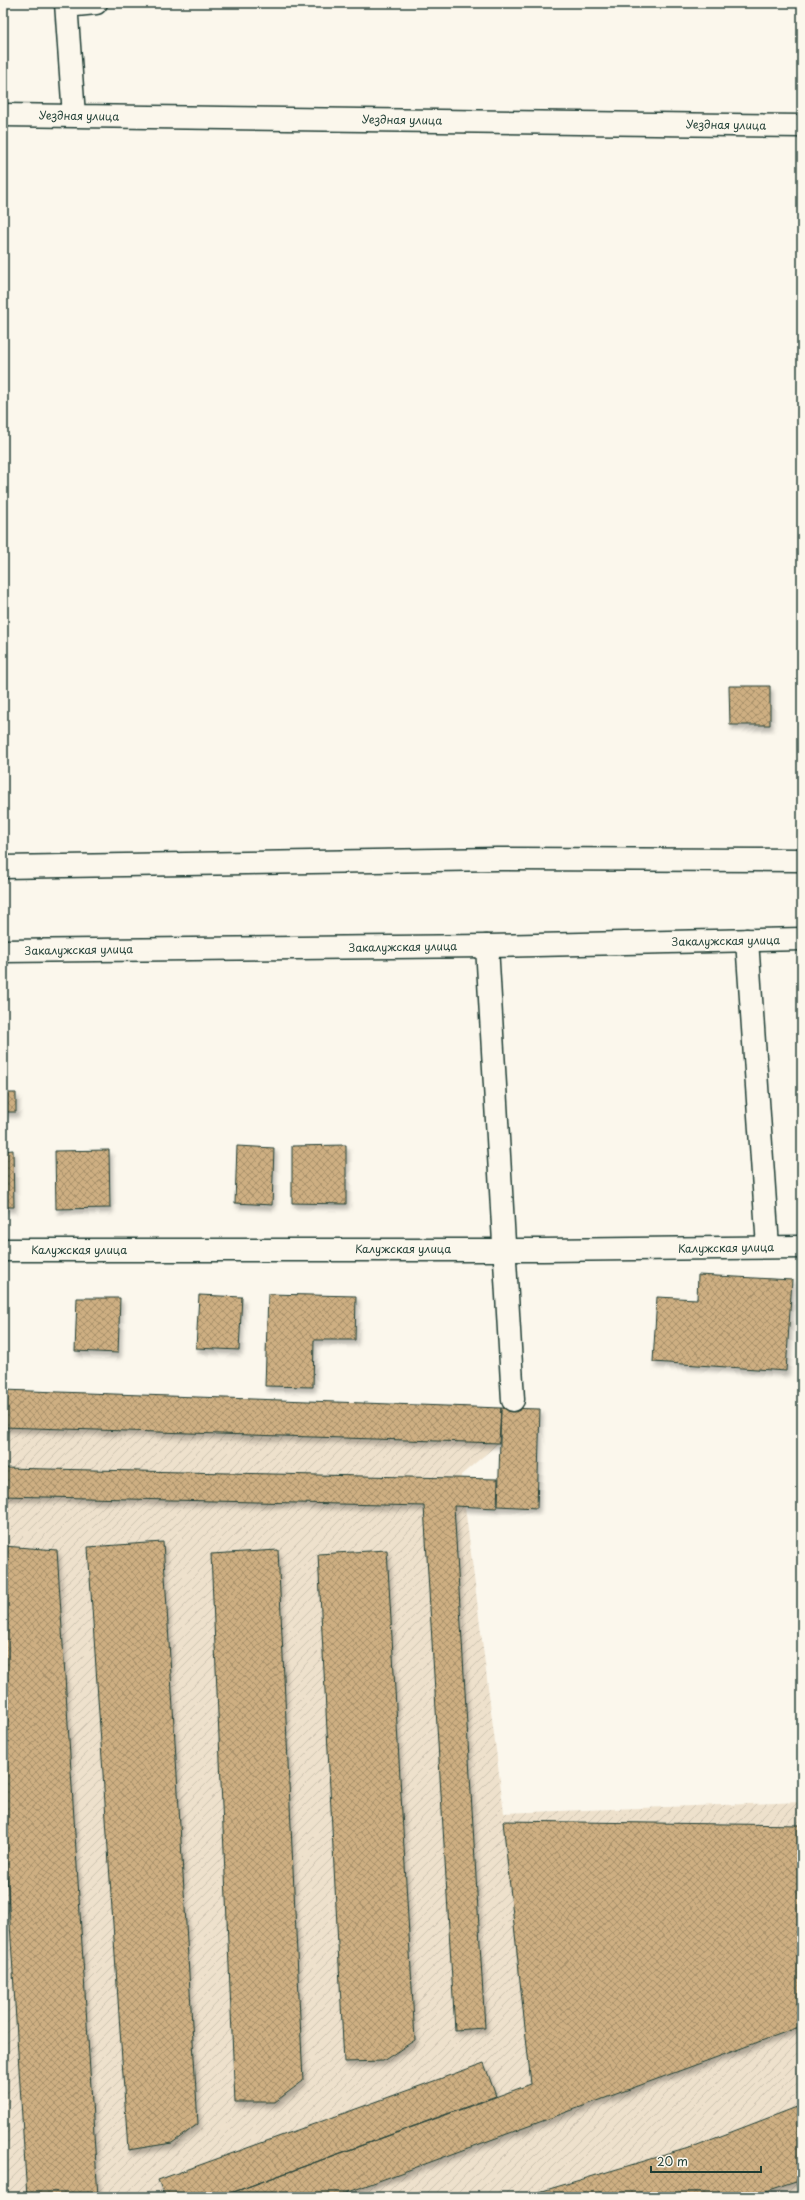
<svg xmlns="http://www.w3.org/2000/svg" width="805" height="2200" font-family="'Playpen Sans',sans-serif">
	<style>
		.industrial { fill: url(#industrial-furrows) }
		.building { fill: url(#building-cross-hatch); stroke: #1f3d34; filter: url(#shadow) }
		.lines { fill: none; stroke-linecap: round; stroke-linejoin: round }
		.minor-casing { stroke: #1f3d34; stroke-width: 25 }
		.highway-casing { stroke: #1f3d34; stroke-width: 25 }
		.minor { stroke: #fbf7ec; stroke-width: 22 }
		.highway { stroke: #fbf7ec; stroke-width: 22 }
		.labels { text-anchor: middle; stroke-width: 4; stroke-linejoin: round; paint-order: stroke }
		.street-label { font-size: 11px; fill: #1f3d34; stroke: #fbf7ec }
	</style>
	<defs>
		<pattern id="industrial-furrows" width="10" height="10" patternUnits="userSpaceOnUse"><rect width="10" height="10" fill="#eee1cc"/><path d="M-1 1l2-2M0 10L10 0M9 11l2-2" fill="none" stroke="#ccc2b0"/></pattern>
		<pattern id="building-cross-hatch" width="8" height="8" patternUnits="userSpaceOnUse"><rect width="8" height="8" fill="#ceaf82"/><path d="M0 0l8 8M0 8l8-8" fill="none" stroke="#a7906b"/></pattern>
		<filter id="shadow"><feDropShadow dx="2.5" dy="4.5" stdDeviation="2" flood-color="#0004"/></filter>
	</defs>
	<rect width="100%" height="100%" fill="#fbf7ec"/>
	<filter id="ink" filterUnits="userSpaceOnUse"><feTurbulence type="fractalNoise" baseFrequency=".025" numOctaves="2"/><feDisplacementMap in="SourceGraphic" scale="8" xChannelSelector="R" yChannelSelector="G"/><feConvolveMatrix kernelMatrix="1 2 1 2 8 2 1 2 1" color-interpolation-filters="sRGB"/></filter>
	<g filter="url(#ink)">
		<path class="industrial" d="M3 1390 501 1408 499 1443 461 1475 504 1813 802 1802V2197H3Z"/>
		<path class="building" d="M729 686H770V725H730Z
			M3 1093H16V1112H3Z
			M346 1145V1204L292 1203V1146Z
			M237 1146 274 1148 272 1205 235 1203Z
			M13 1150 14 1207H3V1151Z
			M109 1150 110 1208 56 1209 55 1151Z
			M698 1275 792 1280 786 1371 653 1362 657 1297 697 1299Z
			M268 1294 356 1296 355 1340H314L313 1387 265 1386Z
			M199 1295 242 1297 239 1350 196 1348Z
			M77 1298H120L118 1353 75 1351Z
			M3 1390 501 1408 499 1443 3 1427Z
			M501 1408 540 1409 537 1508 498 1506Z
			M3 1468 498 1479 497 1508 454 1506 485 2028 455 2030 424 1506 3 1496Z
			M163 1542 198 2124 172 2143 128 2150 88 1547Z
			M3 1546 57 1550 98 2197H27L3 1811Z
			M278 1550 303 2081 275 2102H235L211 1554Z
			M387 1550 415 2040 383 2061 344 2062 318 1554Z
			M503 1821 802 1825V2026L335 2197H220L531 2084Z
			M484 2063 496 2096 220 2197H165L158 2180Z
			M802 2105V2180L750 2197H522L692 2147Z"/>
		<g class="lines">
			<g class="minor-casing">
				<path id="minor" d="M66 3 74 116
					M66 6 96 3
					M3 115 802 126
					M747 940 768 1247
					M487 946 513 1400
					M3 1250H543L802 1247"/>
			</g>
			<g class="highway-casing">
				<path id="highway" d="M3 867 498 859 802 860
					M3 951 487 946 802 939"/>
			</g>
			<use href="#minor" class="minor"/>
			<use href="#highway" class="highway"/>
		</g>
	</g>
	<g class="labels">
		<g class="street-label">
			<text transform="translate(79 116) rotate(1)" y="4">Уездная улица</text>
			<text transform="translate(402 120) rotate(1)" y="4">Уездная улица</text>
			<text transform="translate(726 125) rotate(1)" y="4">Уездная улица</text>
			<text transform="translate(726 941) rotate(-1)" y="4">Закалужская улица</text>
			<text transform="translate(403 947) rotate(-1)" y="4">Закалужская улица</text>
			<text transform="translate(79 950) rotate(-1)" y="4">Закалужская улица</text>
			<text transform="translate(726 1248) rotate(-1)" y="4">Калужская улица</text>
			<text x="403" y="1253">Калужская улица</text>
			<text x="79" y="1254">Калужская улица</text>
		</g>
	</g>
	<rect width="805" height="2200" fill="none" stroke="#fbf7ec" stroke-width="16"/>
	<rect x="8" y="8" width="789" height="2184" fill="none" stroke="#1f3d34" stroke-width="1.5" filter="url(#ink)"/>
	<path d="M651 2166v6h110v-6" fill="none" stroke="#1f3d34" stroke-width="2"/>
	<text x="657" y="2166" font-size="12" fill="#1f3d34" stroke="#fbf7ec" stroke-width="3" paint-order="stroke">20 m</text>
</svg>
